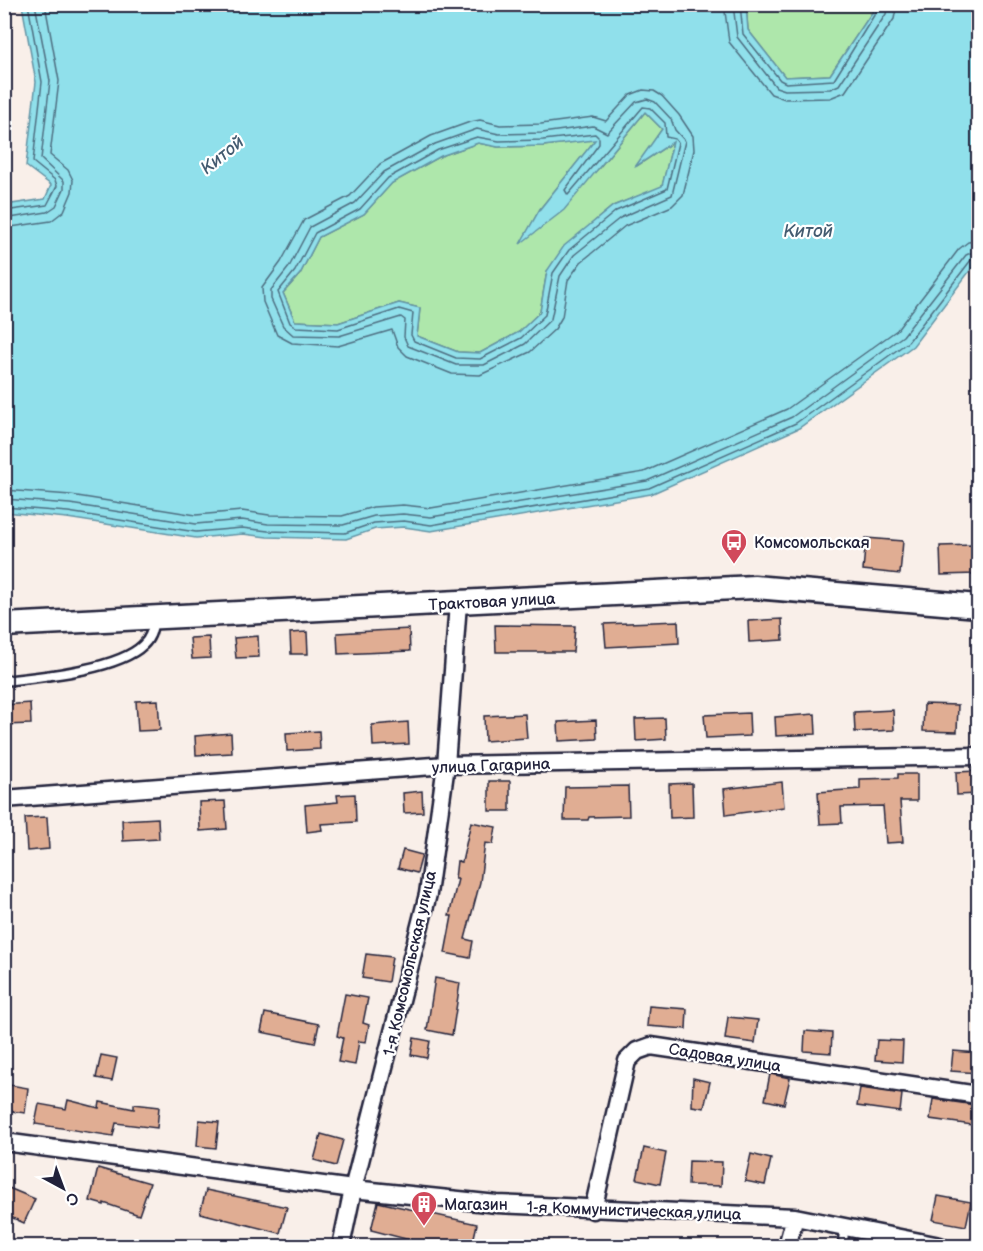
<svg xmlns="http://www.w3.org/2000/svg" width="983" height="1251" font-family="'Balsamiq Sans',sans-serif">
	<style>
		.green { fill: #aee7ab; stroke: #688473; stroke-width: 1.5 }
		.water { fill: #90e0eb; stroke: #6494a5; stroke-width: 1.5; fill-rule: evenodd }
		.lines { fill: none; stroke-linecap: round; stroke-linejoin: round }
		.shore { stroke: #4e6e81; stroke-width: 1.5 }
		.building { fill: #e0ad93; stroke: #22223b; stroke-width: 1.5 }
		.lane-casing { stroke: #22223b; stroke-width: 13 }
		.street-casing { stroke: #22223b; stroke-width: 21 }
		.secondary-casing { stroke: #22223b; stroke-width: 27 }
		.lane { stroke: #fff; stroke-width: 8 }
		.street { stroke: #fff; stroke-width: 16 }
		.secondary { stroke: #fff; stroke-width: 22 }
		.labels { text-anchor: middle; stroke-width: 4.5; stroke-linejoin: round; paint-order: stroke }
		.poi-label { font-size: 16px; fill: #22223b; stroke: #fff; text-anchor: start }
		.street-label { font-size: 16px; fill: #22223b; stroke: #fff }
		.water-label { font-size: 18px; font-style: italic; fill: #435b70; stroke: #fff }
	</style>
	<rect width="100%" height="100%" fill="#f9efe9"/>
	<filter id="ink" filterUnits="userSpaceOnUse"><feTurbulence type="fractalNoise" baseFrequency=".0167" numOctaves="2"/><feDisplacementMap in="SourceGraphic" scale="12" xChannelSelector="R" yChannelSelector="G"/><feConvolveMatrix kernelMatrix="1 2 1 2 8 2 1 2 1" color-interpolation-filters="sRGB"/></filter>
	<g filter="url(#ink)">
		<path class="green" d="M746 5H877L830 75 785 77 748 30Z
			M645 112 662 129 637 166 673 142 662 187 613 206 596 220 547 271 540 312 519 332 480 353 458 352 417 336 420 308 399 303 338 323 295 321 283 293 300 274 319 237 364 214 392 183 441 156 478 143 498 147 543 146 596 139 540 209 521 243 599 168Z"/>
		<path class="water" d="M22 5H746L748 30 785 77 830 75 877 5H978V260L913 346 799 428 651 494 431 531 404 527 375 529 346 539 267 537 243 534 196 538 67 518 5 512V205L45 199 51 185 26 166 36 82ZM645 112 662 129 635 167 673 142 662 186 613 206 564 246 547 271 540 312 519 332 480 353 458 352 417 336 420 308 399 303 338 323 295 321 283 293 300 274 319 237 364 214 392 183 441 156 478 143 498 147 543 146 595 140 540 209 520 244 564 210Z"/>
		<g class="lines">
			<path class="shore" d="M724 4 729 42 771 94 785 99 830 98 845 92 894 19 897 4
				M733 4 737 37 776 87 785 90 830 89 839 85 886 14 888 4
				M740 4 743 34 780 80 786 83 834 80 881 4
				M643 90 654 91 662 96 679 115 693 136 694 150 683 195 672 206 625 226 581 262 568 280 562 317 555 329 530 352 480 375 452 374 407 356 398 347 392 330 338 346 292 343 277 335 263 302 262 288 281 262 304 220 350 196 380 164 431 136 470 122 480 120 500 125 541 124 593 117 606 121 630 95Z
				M647 99 655 102 671 119 675 130 685 141 672 195 620 218 574 255 560 276 551 319 525 344 484 365H456L408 346 404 337 405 320 401 317 339 336 293 335 283 326 271 299V290L289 267 310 227 355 203 384 172 435 144 477 129 499 134 542 133 593 126 607 133 636 102Z
				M643 107 650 108 665 123 666 137 675 139 678 143 667 189 616 211 569 250 553 273 545 315 521 338 480 359 456 358 414 341 411 335 413 313 399 309 338 329 296 327 290 323 278 292 295 271 315 233 360 209 388 178 438 150 477 137 499 141 543 140 595 134 599 138V144L565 190 568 195Z
				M4 211 47 205 57 186 55 180 33 162 42 82 28 4
				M4 219 47 212 56 206 64 189V181L41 159 50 81 35 4
				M4 228 51 221 64 211 72 192 73 180 68 170 50 155 59 81 45 4
				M4 490 71 495 196 515 242 511 269 515 342 516 373 507 403 505 431 508 644 472 787 409 897 330 959 249 968 242 978 241
				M4 499 70 504 196 524 242 520 268 524 343 525 374 516 403 514 431 517 647 481 792 417 903 336 966 255 978 250
				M4 507 68 512 196 532 242 528 268 531 345 533 374 523 404 521 431 525 649 488 796 423 908 342 971 260 978 257"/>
		</g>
		<path class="building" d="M866 538 903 541 900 574 863 570Z
			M974 545 975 574 941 575 940 546Z
			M782 619 783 640 749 642 748 621Z
			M678 621 679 643 606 647 604 624Z
			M495 625 575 626 573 652H496Z
			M409 629 410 651 338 654 337 633Z
			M307 632 308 654H291L290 633Z
			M258 636 259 657 236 658 234 638Z
			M209 637 210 658 192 659 190 638Z
			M158 700 160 730 138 731 136 701Z
			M30 703 31 724 4 725V705Z
			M924 704 958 705 957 732 923 731Z
			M893 710 894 730 855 732 854 712Z
			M749 713 750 736 706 738 704 715Z
			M525 714 527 738 485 741 484 716Z
			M815 714 816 734 776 736 775 717Z
			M665 718 666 739 636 741 635 719Z
			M596 720 597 739 559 741 558 722Z
			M408 722 409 744 373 746 372 725Z
			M319 731 320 749 287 751 286 733Z
			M231 733 232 753 196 755 195 736Z
			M978 771V794L957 795 956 772Z
			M898 774H917V801H900L903 842 886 843 883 806 841 807 842 823 820 824 818 792 860 789V779L898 778Z
			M489 781H510V811H489Z
			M782 782 784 807 726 815 724 789Z
			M692 783 693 817 670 818 669 784Z
			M628 786 629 816 589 817 588 820H564L565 787Z
			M422 791 423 812 404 813 403 793Z
			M355 794 356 822 321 824 322 830 307 832 305 805 338 802 337 795Z
			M225 801 227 829 200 831 199 802Z
			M47 817 49 849 27 851 25 818Z
			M158 818 159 839 123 841 122 820Z
			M471 822 496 827 493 844 485 843 480 882 465 939 473 941 470 958 445 953 452 916H449L458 879H455L457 861 462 862Z
			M403 850 422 855 417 873 398 868Z
			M366 954 392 957 388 982 362 978Z
			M435 978 460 983 452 1035 427 1030Z
			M345 994 368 998 363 1023 369 1025 366 1042 359 1041 355 1065 338 1062 343 1038 337 1036Z
			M649 1006 687 1009 686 1029 647 1026Z
			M265 1013 319 1024 315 1043 261 1032Z
			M728 1017 758 1020 755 1043 725 1039Z
			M805 1031 832 1033 831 1053 804 1051Z
			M414 1038 430 1041 427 1058 411 1055Z
			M877 1040 903 1041 902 1062 875 1060Z
			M953 1051 978 1053V1073L951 1071Z
			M101 1055 117 1058 112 1081 96 1078Z
			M770 1074 790 1078 784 1104 765 1100Z
			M693 1078 710 1082 704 1108 692 1106Z
			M4 1084 28 1088 25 1113 4 1110Z
			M860 1088 902 1094 900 1112 857 1106Z
			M933 1099 975 1105 972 1125 930 1119Z
			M68 1100 99 1108 100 1102 134 1109V1104L159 1107 157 1128 116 1123 113 1136 35 1124 39 1104 66 1109Z
			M199 1120 219 1122 216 1148 197 1146Z
			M321 1134 343 1140 336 1166 314 1160Z
			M644 1148 666 1153 660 1184 637 1179Z
			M751 1154 771 1159 765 1185 745 1181Z
			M689 1161 722 1162 721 1186 688 1185Z
			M98 1168 150 1183 139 1215 104 1203V1205L90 1201Z
			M4 1186 35 1199 24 1223 4 1214Z
			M206 1190 287 1207 280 1233 200 1213Z
			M938 1196 971 1202 966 1226 933 1220Z
			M378 1202 477 1224 472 1246H433L371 1230Z"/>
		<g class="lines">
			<g class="lane-casing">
				<path id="lane" d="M4 681C39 677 118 670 143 645 151 638 152 629 154 620
					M843 1246 844 1227"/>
			</g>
			<g class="street-casing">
				<path id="street" d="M4 799 446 765 978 756
					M4 1142 353 1189 497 1204 795 1217 940 1246
					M593 1210 627 1061 637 1051 651 1046 978 1095
					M341 1246 353 1189 428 894 446 765 458 603
					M787 1246 795 1217"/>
			</g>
			<g class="secondary-casing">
				<path id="secondary" d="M4 625 754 587 978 606"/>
			</g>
			<use href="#lane" class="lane"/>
			<use href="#street" class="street"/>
			<use href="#secondary" class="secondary"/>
		</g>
	</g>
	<defs>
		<g id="bus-pin" transform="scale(1.35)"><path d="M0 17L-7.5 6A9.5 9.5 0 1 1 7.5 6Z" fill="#d1495b" stroke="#fff"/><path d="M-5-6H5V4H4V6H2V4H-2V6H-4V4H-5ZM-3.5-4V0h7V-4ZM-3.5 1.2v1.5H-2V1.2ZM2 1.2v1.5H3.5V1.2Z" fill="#fff"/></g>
		<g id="building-pin" transform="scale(1.35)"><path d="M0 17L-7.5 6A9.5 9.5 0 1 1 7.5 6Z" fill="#d1495b" stroke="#fff"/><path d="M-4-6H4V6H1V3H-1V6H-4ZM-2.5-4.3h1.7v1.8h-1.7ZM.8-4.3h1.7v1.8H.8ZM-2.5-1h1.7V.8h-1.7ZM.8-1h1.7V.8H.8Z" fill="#fff"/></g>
	</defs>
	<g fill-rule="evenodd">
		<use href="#bus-pin" x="734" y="542"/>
		<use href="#building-pin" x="424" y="1204"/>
	</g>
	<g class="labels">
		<g class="poi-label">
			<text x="754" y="548">Комсомольская</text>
			<text x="444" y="1210">Магазин</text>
		</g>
		<g class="street-label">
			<text transform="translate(492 601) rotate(-3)" y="6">Трактовая улица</text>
			<text transform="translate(491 765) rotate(-2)" y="6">улица Гагарина</text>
			<text transform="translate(409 963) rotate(-77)" y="6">1-я Комсомольская улица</text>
			<text transform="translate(725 1057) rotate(9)" y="6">Садовая улица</text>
			<text transform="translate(634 1210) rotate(2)" y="6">1-я Коммунистическая улица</text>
		</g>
		<g class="water-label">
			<text transform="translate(222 155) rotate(-39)" y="6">Китой</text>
			<text x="808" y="237">Китой</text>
		</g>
	</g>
	<rect width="983" height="1251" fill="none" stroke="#fff" stroke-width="24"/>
	<rect x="12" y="12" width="959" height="1227" fill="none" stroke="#22223b" stroke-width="2" filter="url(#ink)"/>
	<g transform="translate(63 1188) rotate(139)" stroke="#ffffff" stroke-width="4.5" paint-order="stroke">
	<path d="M0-4.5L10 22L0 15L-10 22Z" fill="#22223b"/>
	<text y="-9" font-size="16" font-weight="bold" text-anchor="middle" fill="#22223b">С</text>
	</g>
</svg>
